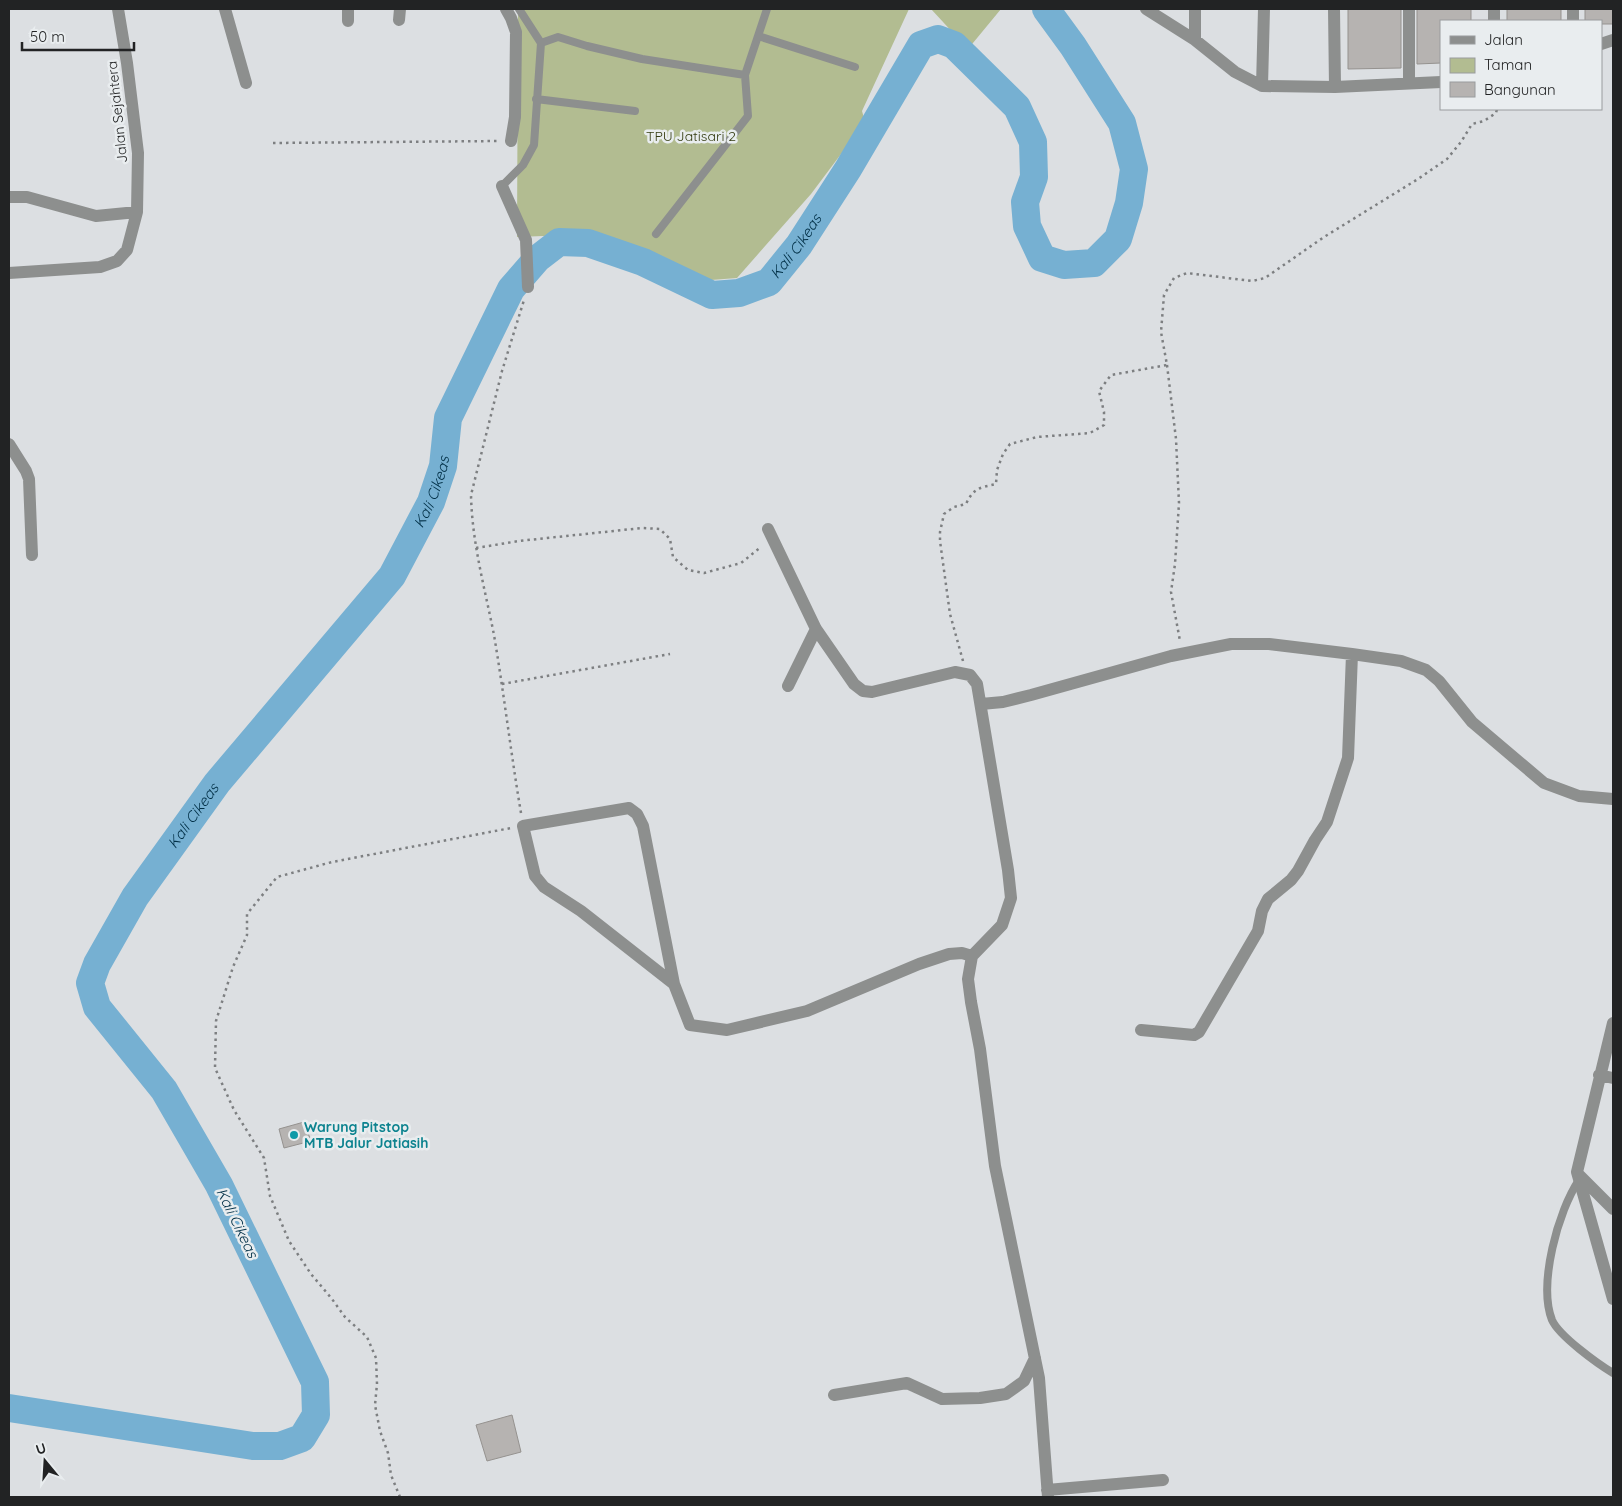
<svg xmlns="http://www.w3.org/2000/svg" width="1622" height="1506" font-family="Quicksand,sans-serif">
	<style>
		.green { fill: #b2bc91 }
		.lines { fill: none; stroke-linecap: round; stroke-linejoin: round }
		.river { stroke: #76b0d2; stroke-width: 28 }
		.building { fill: #b6b3b1; stroke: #95928f }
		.path { stroke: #7d7f81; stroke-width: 2.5; stroke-dasharray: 2.5 4; stroke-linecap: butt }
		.service { stroke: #8d8f8e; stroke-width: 8 }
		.minor { stroke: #8d8f8e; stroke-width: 12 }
		.culture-dot { fill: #0f9aa8; stroke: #e9edef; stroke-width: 2 }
		.labels { text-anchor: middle; stroke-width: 5; stroke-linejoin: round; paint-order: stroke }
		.street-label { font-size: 14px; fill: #222324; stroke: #e9edef }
		.park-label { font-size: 14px; fill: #343c11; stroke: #e9edef }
		.culture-label { font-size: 14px; font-weight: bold; fill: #0d838f; stroke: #e9edef; text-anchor: start }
		.water-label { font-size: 15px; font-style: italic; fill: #002f46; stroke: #e9edef }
	</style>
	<rect width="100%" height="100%" fill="#dcdfe2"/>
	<path class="green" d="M518 9H909L862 111 865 122 811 194 737 278 698 281 596 234 517 237Z
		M931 9H1001L968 49Z"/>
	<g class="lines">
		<path class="river" id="s1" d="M9 1408 253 1446H280L302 1438 316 1415 315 1382 219 1185 164 1090 97 1007 90 983 97 964 135 897 217 783 392 576 431 502 443 466 448 418 511 289 537 259 559 242 588 243 643 262 712 295 739 293 769 282 799 245 848 169 921 45 938 39 954 45 1017 107 1033 142 1034 177 1025 202 1027 226 1042 258 1064 265 1094 263 1118 239 1129 203 1134 169 1122 123 1073 46 1046 9"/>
	</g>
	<path class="building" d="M1348 9H1401V68L1348 69Z
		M1417 9H1471V21H1441V63L1417 64Z
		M1507 9H1561V21H1507Z
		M1585 9H1613V24H1601V21H1585Z
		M304 1122 311 1141 284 1148 279 1129Z
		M512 1415 521 1452 487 1461 476 1425Z"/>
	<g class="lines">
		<path class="path" d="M273 143 499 141
			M1167 365 1176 439 1179 503 1175 564 1171 592 1180 641
			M476 548 519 541 642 528 660 529 670 539 673 557 688 570 704 573 741 563 761 547
			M963 661 950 614 940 541V532L944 514 954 507 966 504C974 487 980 488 996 484L997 470 1003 454 1010 444 1037 437 1090 433 1104 425V412L1099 391 1111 375 1167 365 1161 332 1164 295 1174 278 1187 273 1252 281 1265 278 1324 237 1418 179 1447 159 1461 142 1472 124 1484 121 1496 113 1497 109
			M502 684 670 654
			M521 813C511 754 504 694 494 635 485 589 472 543 471 495L502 371 524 300
			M400 1497 391 1475 388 1453 380 1431 375 1405 377 1384 376 1358 367 1337 345 1317 332 1299 311 1274 289 1241 270 1196 264 1158 234 1110 215 1068 216 1021 233 967 247 935V914L277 877 332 862 511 828"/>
		<path class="service" d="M519 9 541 43 558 37 587 46 642 59 745 75 767 9
			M758 36 855 67
			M536 99 635 111
			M502 186 523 165 534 145 541 43
			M656 234 748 116 745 75
			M1579 1180C1558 1211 1538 1284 1552 1320 1559 1336 1598 1364 1613 1373"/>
		<path class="minor" d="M225 9 246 83
			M506 9 511 18 516 32 515 117 511 141
			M1146 9 1195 40 1235 72 1262 86 1335 87 1441 82
			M1334 9 1335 87
			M1494 9V21
			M399 20 400 9
			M348 21V9
			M1573 21V9
			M1195 40V9
			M1601 44 1613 40
			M1409 83V9
			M1262 86 1264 9
			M502 186 526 240 528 287
			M9 197H27L96 216 137 212
			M9 273 100 267 117 261 127 250 137 212 138 153 127 63 118 9
			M9 444 26 471 29 479 32 555
			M768 529 816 629 854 684 863 691 872 692 955 672 970 675 977 684 1008 870 1011 898 1002 925 972 956 968 979 971 1002 980 1049 995 1166 1039 1378 1048 1497
			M788 686 816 629
			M981 704 1003 702 1031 695 1171 656 1231 644H1269L1352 654 1401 661 1426 670 1439 681 1472 722 1544 783 1579 796 1613 799
			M674 984 581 911 544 887 535 876 523 826 629 808 637 814 643 826 674 984 690 1025 727 1030 807 1011 919 964 949 954 962 953 972 956
			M1613 1023 1577 1172 1613 1299
			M1141 1030 1194 1035 1199 1032 1258 931 1262 911 1268 899 1291 880 1298 871 1315 840 1327 822 1348 758 1352 654
			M1599 1075 1613 1078
			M1578 1174 1613 1209
			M834 1395 907 1383 942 1399 980 1398 1006 1394 1024 1381 1035 1358
			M1047 1490 1163 1480"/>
	</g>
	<circle class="culture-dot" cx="294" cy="1135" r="5"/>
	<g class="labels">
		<g class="street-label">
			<text transform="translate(117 112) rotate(-96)" y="5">Jalan Sejahtera</text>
		</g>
		<g class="park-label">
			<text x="691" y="141">TPU Jatisari 2</text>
		</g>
		<g class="culture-label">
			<text x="304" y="1132">Warung Pitstop<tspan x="304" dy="16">MTB Jalur Jatiasih</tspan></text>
		</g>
		<g class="water-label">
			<text dy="5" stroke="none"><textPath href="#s1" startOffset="1975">Kali Cikeas</textPath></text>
			<text dy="5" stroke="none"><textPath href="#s1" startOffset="1420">Kali Cikeas</textPath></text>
			<text dy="5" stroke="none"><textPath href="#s1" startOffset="1015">Kali Cikeas</textPath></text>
			<text transform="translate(237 1223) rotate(64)" y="5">Kali Cikeas</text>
		</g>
	</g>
	<rect width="1622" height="1506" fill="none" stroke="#222324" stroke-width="20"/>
	<rect x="1440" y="20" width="162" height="90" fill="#e9edef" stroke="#999c9e"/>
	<rect x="1450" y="36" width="25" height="8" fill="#8d8f8e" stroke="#999c9e"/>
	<text x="1484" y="45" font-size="15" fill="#222324">Jalan</text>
	<rect x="1450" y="58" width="25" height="15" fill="#b2bc91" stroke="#999c9e"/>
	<text x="1484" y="70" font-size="15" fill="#222324">Taman</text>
	<rect x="1450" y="82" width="25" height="15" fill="#b6b3b1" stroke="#999c9e"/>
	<text x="1484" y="95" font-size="15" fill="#222324">Bangunan</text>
	<g transform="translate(45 1461) rotate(342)" stroke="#e9edef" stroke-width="4" paint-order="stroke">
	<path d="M0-4L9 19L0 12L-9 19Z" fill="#222324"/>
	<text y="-8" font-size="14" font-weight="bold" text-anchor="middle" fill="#222324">U</text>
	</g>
	<path d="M22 42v8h112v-8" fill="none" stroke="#222324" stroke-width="2.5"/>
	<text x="30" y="42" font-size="15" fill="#222324" stroke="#e9edef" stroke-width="4" paint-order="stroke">50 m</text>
</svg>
